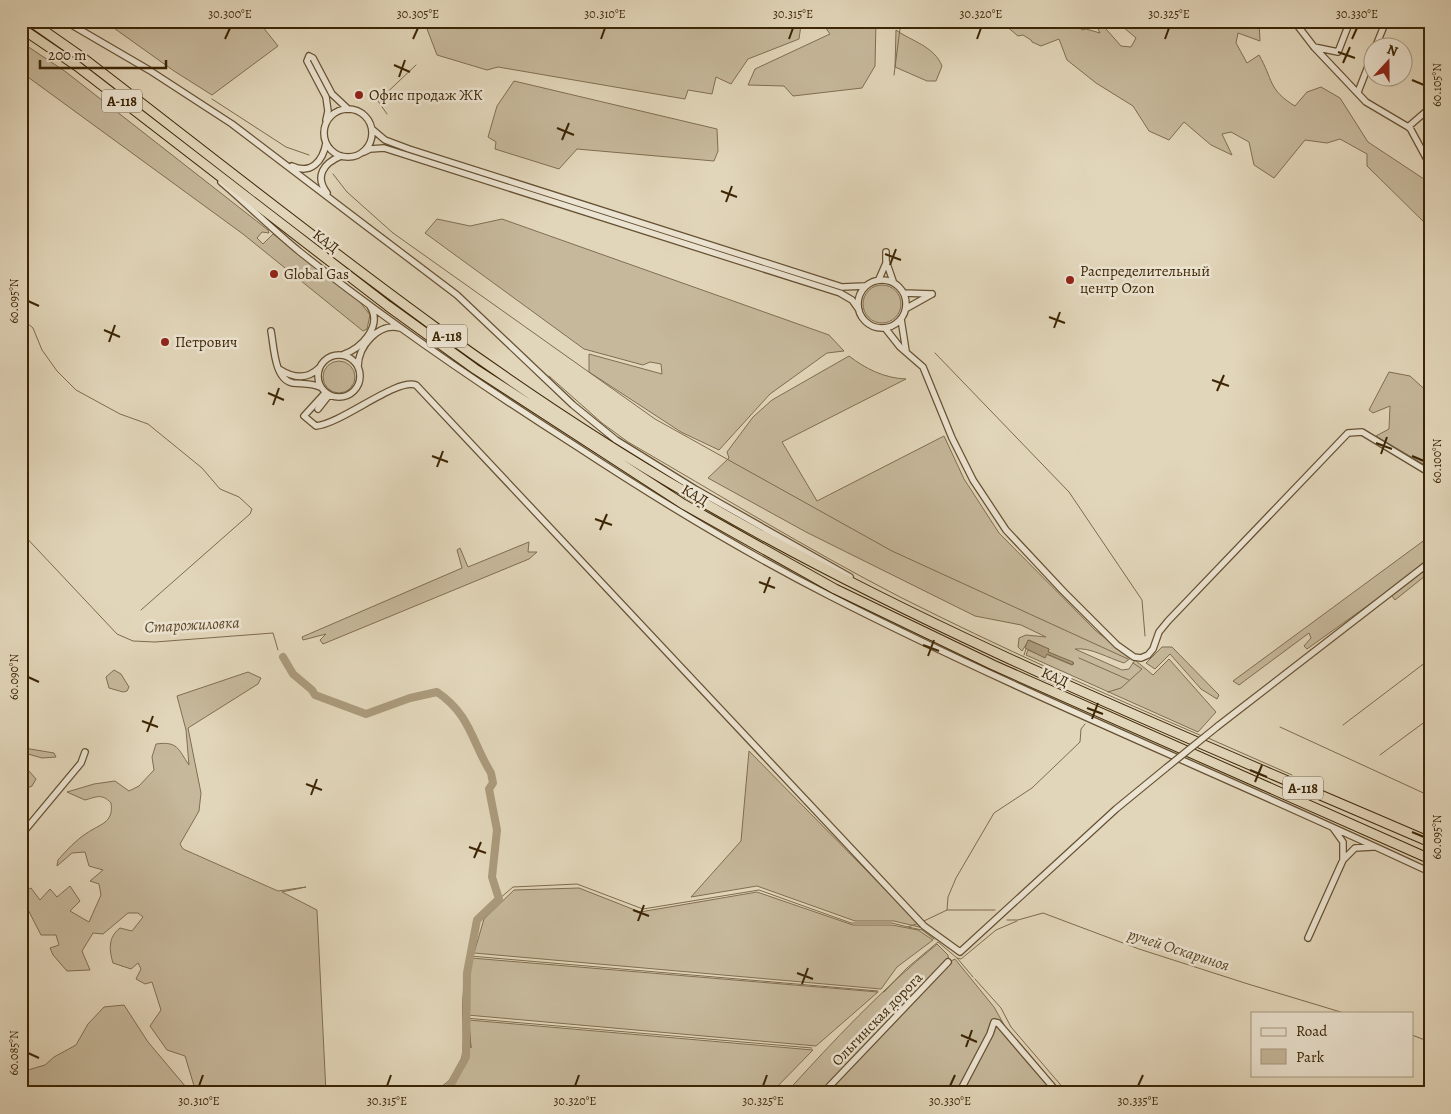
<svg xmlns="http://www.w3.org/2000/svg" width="1451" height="1114" font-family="Alegreya,serif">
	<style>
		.green { fill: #c6b89b; stroke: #816e50 }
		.water { fill: #aa9a7c; stroke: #7e6b4c }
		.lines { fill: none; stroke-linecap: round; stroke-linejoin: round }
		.stream { stroke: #7e6b4c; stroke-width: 1 }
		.river { stroke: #aa9a7c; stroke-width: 8 }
		.minor-casing { stroke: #665132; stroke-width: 8 }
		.highway-casing { stroke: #3c2504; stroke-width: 11 }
		.minor { stroke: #ece4d2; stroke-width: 5.5 }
		.highway { stroke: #e2d6ba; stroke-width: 9 }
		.minor-bridge-casing { stroke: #665132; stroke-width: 8; stroke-linecap: butt }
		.minor-bridge { stroke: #ece4d2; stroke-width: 5.5 }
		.ticks { fill: none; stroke: #3c2504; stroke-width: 2 }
		.poi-dot { fill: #8f2418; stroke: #ece4d2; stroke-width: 2 }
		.labels { text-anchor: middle; stroke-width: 5; stroke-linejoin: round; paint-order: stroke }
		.shield { fill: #ece4d2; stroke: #715e42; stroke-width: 1 }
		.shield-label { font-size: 14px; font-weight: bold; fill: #3c2504 }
		.poi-label { font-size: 15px; fill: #3c2504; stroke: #ece4d2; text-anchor: start }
		.street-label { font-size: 15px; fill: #3c2504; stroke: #ece4d2 }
		.water-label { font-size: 16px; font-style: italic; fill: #5d4828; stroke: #ece4d2 }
		.neatline { fill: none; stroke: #3c2504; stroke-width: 2 }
		.ticks-label { font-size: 12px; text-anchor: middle; fill: #3c2504 }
	</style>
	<rect width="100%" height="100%" fill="#e2d6ba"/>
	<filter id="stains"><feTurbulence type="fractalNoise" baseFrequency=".004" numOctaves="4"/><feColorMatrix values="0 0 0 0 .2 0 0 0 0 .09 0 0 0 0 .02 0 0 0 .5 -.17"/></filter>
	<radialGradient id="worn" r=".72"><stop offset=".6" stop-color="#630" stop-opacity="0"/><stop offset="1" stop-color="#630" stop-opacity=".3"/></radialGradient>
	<path class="green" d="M104 21H258L278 46 212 95 174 71Z
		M424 21H808L801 25 799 39 748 59 731 84 716 77 712 94 688 90 685 99 498 67 487 70 437 55Z
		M821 21H876L875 66 862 88 793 96 784 86 748 85 755 69 830 34Z
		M994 21H1073L1082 30 1086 29 1100 33 1094 21H1099L1121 46 1131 47 1136 38 1116 21H1259L1260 41 1238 33 1236 43 1247 63 1259 55C1273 79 1268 90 1295 106L1307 92 1321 87 1340 98 1368 142 1430 183V228L1367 166V154L1340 139 1327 143 1305 140 1274 178 1254 165 1249 142 1231 132 1222 134 1232 155 1211 145 1184 122 1169 140 1149 131 1133 106 1096 83 1067 60 1059 39 1041 46 1032 42 1031 40 1023 35 1018 36 1005 25Z
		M896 30C911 41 934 46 942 66L936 81H927L895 67Z
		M21 42 66 72 268 230 269 233 262 232 257 238 263 244 273 234 360 302 370 315 367 329 363 331 243 234 21 72Z
		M514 81 717 129 718 151 714 161 577 149 559 169 495 149 496 142 488 137 497 106Z
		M437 219 470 226 502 219 829 335 844 351 827 353 770 394 719 450 681 432 589 372V354L662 374 661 364 650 362 643 365 584 349 425 233Z
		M863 304a19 19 0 1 1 38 0a19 19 0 1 1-38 0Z
		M849 356C866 369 884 378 906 379L782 442 817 501 944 436 964 479 999 533 1096 631 1131 658 1124 663C1108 658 1090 647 1075 649L1122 670 1129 669 1135 660 1153 675 1169 659 1216 712 1198 732 1026 655 1028 650 1045 657 1046 654 1072 665 1074 663 1048 652 1049 649 1029 640 1022 651 1018 647 1019 638 1026 635 1046 637 1021 625 975 616 806 532 708 478 729 458 727 452 753 417 772 400Z
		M323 377a16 16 0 1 1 32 0a16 16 0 1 1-32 0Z
		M1389 372 1410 376 1430 394V468L1376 436 1389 429 1390 406 1373 413 1369 410Z
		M1430 536V572L1395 600 1388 591 1307 649 1304 646 1311 638 1309 633 1239 685 1233 681Z
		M529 542 528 552H537L529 559 323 644 320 640 326 634 303 640 302 637 462 568 457 550 460 548 468 567Z
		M1162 647H1172L1219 695 1217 699 1201 689 1170 654 1155 669 1146 663Z
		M114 670 121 674 129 687 127 691 123 692 109 688 106 677Z
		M248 672 261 678 258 684 188 728 201 793 199 811 180 844 183 849 278 891 306 887 282 892 317 910 326 1093H198L195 1089 185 1056 167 1050 150 1026 161 1010 152 982 145 984 136 979 141 969 138 963 131 969 113 963C109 950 108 937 120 928L132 931 143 917 138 913H128L103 934 93 933 82 951 90 970 67 971 53 955 50 948 59 945 56 935H41L21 896V893L31 888 40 900 50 889 57 897 70 886 80 901 70 911 89 922 101 895 99 884 90 881 103 870 89 866 85 852 72 853 57 866 58 860C66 851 76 840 87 833 100 824 114 823 111 803 102 793 96 797 85 800L67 792 94 784 115 781 129 791 139 786 154 770 152 757 156 744C178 741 178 749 189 765L186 730 177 696Z
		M21 745 30 749 54 753 56 757 42 758 21 752Z
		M749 751 923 928 894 921H855L757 886 691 897 741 841Z
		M21 762 36 779 32 786 25 789H21Z
		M579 888 640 912 757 892 853 925H892L918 930 933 940 897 967 881 989 474 953 484 919 514 890Z
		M472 944 471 958 878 992 816 1046 467 1015 471 1048 469 1020 813 1050 771 1093H529L457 1087 458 1085 450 1093H429C476 1073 460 1037 463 997 464 979 468 962 472 944Z
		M937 944 948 955 949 962 955 959 994 1007 1007 1030 1059 1091 1071 1093H786C834 1040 882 989 937 944Z
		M124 1005 148 1042 191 1093H21V1072L45 1065 54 1057 76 1045 88 1024 104 1007Z"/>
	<path class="water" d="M1028 640 1049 649 1048 652 1073 662V665L1047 654 1045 658 1025 648Z"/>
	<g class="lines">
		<path class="stream" d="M894 75 901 21
			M212 99 286 147 309 155
			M387 114 378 101 416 65
			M333 174 347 192 393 233 655 419 892 551 1128 659
			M21 318 33 328 42 350 57 371 76 390 120 414 148 424 202 468 220 489 239 497 252 509 250 514 141 610
			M935 353 1069 492 1142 600 1145 636
			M549 376 602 423 628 442C718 494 807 549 900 597 999 647 1100 692 1202 736
			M21 532 117 634 133 641 155 642 273 633 278 650
			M1024 655 1026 649
			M1079 658 1129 680
			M1108 692 1121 688 1142 669 1133 663
			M1343 725 1430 659
			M1280 727 1430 796
			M1208 738 1292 775
			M1380 755 1430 718
			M499 899 513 887 577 884 643 909 759 890 851 923H892L908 927
			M947 910 948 897 956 878 994 813 1032 788 1080 742 1081 729 1085 724
			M1007 920H1018L1043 913 1139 949 1248 984 1344 1013
			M924 921 947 910H995
			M916 924 908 927 922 930 934 939
			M470 956 878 991
			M973 977 957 958 961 959 996 930 1017 921
			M975 979 1001 1008 1011 1027 1065 1090 1089 1093
			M884 992 907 968 938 942 957 958
			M465 1018 812 1048
			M1412 1035 1430 1042
			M448 1089 494 1093"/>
		<path class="river" d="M283 657 293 674 312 690 315 695 366 714 410 698 437 692C470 714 472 742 491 773L493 783 489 789 497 830 492 877 499 899 477 920 467 973 466 1057 446 1093"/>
		<g class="minor-casing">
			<path id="minor" d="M65 21 149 70 232 124 366 226 457 295 573 405 616 440 695 489 850 577
				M1294 21 1314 47 1366 102 1410 128 1430 165
				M1314 47 1338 52 1350 21
				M1375 48 1386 21
				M309 56 307 61 326 97 328 111 326 120
				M309 56 313 58 332 94 348 109
				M1358 92 1374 51
				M324 133a24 24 0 1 1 48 0a24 24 0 1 1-48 0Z
				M1408 127 1430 108
				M372 129 385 140 409 149 842 287 865 286
				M364 152 370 149 384 148 840 293 852 300 859 310
				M292 166C311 175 323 161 326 143
				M221 182C248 205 273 230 300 252 388 322 482 386 576 446 658 500 742 551 830 596 1026 696 1230 778 1430 872
				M327 193C314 176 324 163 341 156
				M886 252V261L893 281
				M879 279 886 263
				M858 304a24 24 0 1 1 48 0a24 24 0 1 1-48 0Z
				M904 293 932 294
				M907 308 932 294
				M901 319 906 351
				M885 328 900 347 923 367 952 438 973 480 1006 530 1063 591 1117 645 1134 657 1141 658 1148 655 1153 649 1159 632 1168 621 1348 433 1362 432 1430 473
				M271 331C274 346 274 380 293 383 303 384 311 383 320 387
				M318 376a21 21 0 1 1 42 0a21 21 0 1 1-42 0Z
				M342 355C361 349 383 326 370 306
				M358 367C358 346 379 322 400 328
				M279 369C293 378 307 380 319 368
				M325 393 304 416 316 426C343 423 396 378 416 385L924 926 960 952 1116 809 1166 768
				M318 409 329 395
				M1218 726 1430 562
				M21 835 81 763 85 752
				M1343 860 1355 848 1373 847
				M1308 938 1343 860V842L1333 828
				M823 1093 948 962
				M959 1093 990 1034 994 1022 998 1023 1058 1093"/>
		</g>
		<g class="highway-casing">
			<path id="highway" d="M30 21 83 58C280 209 473 369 689 494 925 632 1180 734 1430 842
				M21 28 77 66 388 306 475 369 683 504 835 589 993 665 1430 859"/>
		</g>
		<use href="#minor" class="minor"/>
		<use href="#highway" class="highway"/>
		<g class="minor-bridge-casing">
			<path id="minor-bridge" d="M1166 768 1218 726"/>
		</g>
		<use href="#minor-bridge" class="minor-bridge"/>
	</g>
	<path class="ticks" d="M225 39 230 28M413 39 418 28M601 39 605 28M789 39 793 28M977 39 981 28M1165 39 1169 28M1352 39 1357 28M1338 52 1355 58M1343 63 1350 47M394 65 410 72M399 77 405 60M1412 80 1424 85M557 128 574 135M562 140 569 123M721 191 737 197M726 202 732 186M885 254 901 260M890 265 896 249M28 301 39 306M1049 317 1065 323M1054 328 1060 312M104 330 120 337M109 342 115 325M1212 380 1229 386M1217 391 1224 375M268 393 284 400M273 405 279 388M1376 443 1392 449M1381 454 1387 437M432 456 448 462M1412 456 1424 461M437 467 443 451M595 519 612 525M600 530 607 514M759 582 775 588M764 593 770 577M923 645 939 651M928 656 934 640M28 677 39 682M1087 708 1103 714M1092 719 1098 703M142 721 158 727M147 732 153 716M1250 770 1267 777M1255 782 1262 765M306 784 322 790M311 795 317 779M1412 832 1424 837M469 847 486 853M474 858 481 842M633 910 649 916M638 921 644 905M797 973 813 979M802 984 808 968M961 1035 977 1042M966 1047 972 1030M28 1053 39 1058M199 1086 203 1075M387 1086 391 1075M575 1086 579 1075M763 1086 767 1075M950 1086 955 1075M1138 1086 1143 1075"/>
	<g class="poi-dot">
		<circle cx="359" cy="95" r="5"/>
		<circle cx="274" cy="274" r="5"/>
		<circle cx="1070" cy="280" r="5"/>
		<circle cx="165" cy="342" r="5"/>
	</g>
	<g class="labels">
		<g class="shield">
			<rect x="102" y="89.5" width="40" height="23" rx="4"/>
			<rect x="427" y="324.5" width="40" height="23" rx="4"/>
			<rect x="1283" y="776.5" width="40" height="23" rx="4"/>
		</g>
		<g class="shield-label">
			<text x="122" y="106">А-118</text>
			<text x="447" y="341">А-118</text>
			<text x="1303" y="793">А-118</text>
		</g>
		<g class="poi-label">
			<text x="369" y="100">Офис продаж ЖК</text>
			<text x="1080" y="276">Распределительный<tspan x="1080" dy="17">центр Ozon</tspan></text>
			<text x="284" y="279">Global Gas</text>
			<text x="175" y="347">Петрович</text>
		</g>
		<g class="street-label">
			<text transform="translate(326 241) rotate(37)" y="5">КАД</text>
			<text transform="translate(695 495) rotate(30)" y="5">КАД</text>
			<text transform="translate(1055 677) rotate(24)" y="5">КАД</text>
			<text transform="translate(877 1019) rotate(-46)" y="5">Ольгинская дорога</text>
		</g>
		<g class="water-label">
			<text transform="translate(192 624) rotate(-3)" y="6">Старожиловка</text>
			<text transform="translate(1179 949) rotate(18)" y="6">ручей Оскариноя</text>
		</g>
	</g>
	<rect width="1451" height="1114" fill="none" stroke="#e2d6ba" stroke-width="55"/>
	<rect x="1251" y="1012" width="162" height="65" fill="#ece4d2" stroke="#a69880"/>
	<rect x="1261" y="1028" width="25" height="8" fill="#ece4d2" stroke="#a69880"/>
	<text x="1296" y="1036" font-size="15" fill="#3c2504">Road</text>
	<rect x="1261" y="1049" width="25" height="15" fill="#c6b89b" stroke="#a69880"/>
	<text x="1296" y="1062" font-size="15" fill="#3c2504">Park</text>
	<g transform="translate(1388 62) rotate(21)"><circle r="24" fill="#ece4d2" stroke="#a69880"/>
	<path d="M0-4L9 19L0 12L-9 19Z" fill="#8f2418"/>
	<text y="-8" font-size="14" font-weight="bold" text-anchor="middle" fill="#3c2504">N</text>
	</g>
	<path d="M40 60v8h126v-8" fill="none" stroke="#3c2504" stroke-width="2.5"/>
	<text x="48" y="60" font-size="15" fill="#3c2504" stroke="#ece4d2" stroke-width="4" paint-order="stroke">200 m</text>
	<rect x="28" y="28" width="1396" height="1058" class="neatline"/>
	<g class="ticks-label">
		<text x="230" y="18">30.300°E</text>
		<text x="418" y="18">30.305°E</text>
		<text x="605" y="18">30.310°E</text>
		<text x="793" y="18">30.315°E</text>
		<text x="981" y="18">30.320°E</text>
		<text x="1169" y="18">30.325°E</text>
		<text x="1357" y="18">30.330°E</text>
		<text transform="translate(1437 85) rotate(-90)" y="4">60.105°N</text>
		<text transform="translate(14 301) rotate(-90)" y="4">60.095°N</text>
		<text transform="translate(1437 461) rotate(-90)" y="4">60.100°N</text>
		<text transform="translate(14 677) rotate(-90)" y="4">60.090°N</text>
		<text transform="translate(1437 837) rotate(-90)" y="4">60.095°N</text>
		<text transform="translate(14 1053) rotate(-90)" y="4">60.085°N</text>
		<text x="199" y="1105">30.310°E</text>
		<text x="387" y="1105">30.315°E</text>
		<text x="575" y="1105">30.320°E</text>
		<text x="763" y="1105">30.325°E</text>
		<text x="950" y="1105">30.330°E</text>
		<text x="1138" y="1105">30.335°E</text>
	</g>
	<rect width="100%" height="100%" filter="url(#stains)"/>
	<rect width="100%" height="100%" fill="url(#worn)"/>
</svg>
